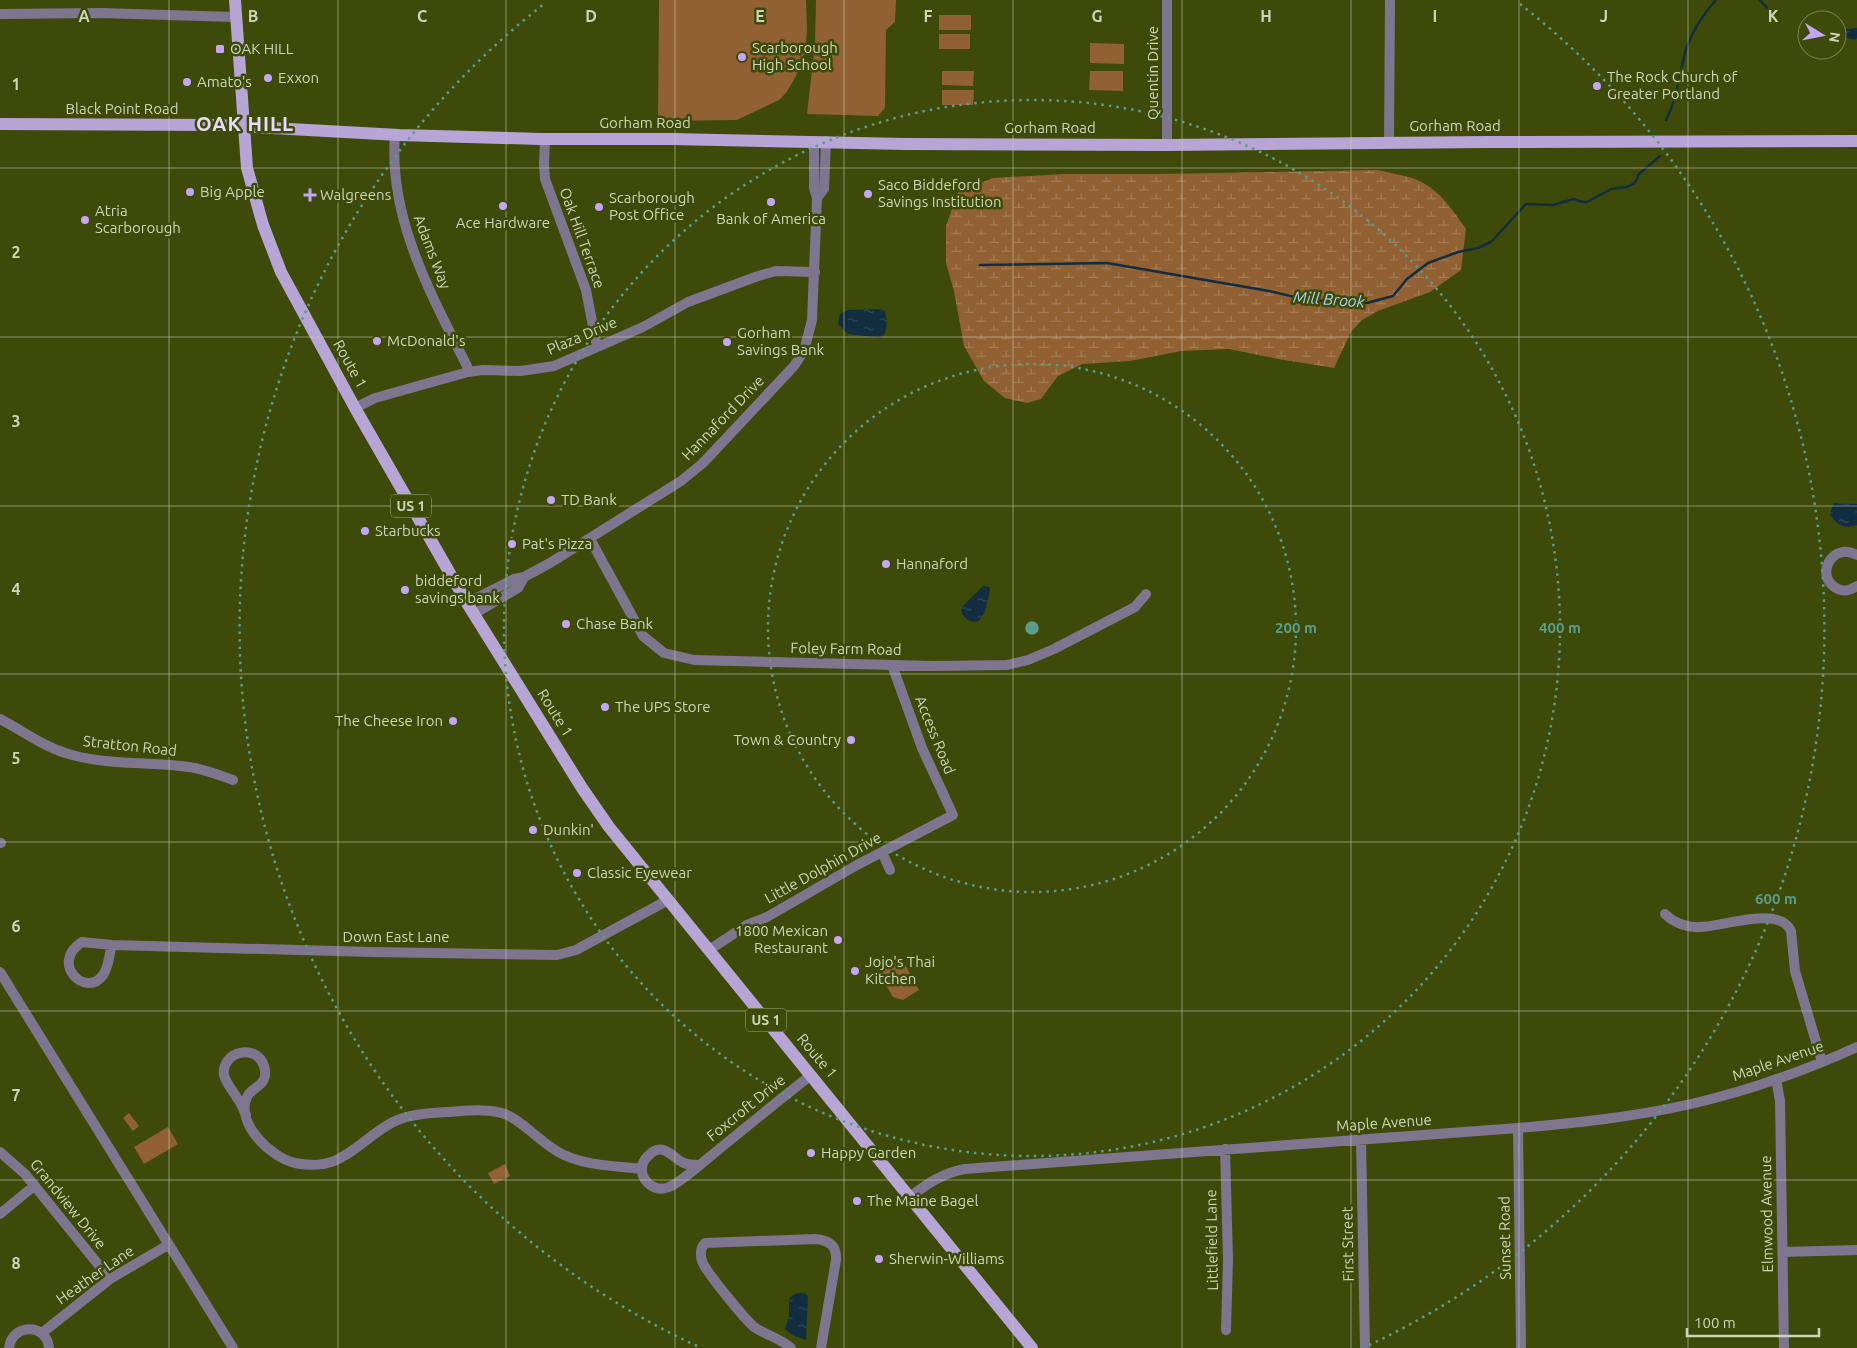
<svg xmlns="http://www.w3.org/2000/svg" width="1857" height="1348" font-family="Ubuntu,sans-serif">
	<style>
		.green { fill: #916033 }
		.wetland { fill: url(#wetland-marsh) }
		.water { fill: url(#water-ripples) }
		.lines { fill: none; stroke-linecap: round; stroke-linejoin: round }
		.stream { stroke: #122d40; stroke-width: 2.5 }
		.minor { stroke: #7e758e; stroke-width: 10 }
		.major { stroke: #b7a5d6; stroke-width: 12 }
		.grid { fill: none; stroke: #ccd6b7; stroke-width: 1; stroke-opacity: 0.55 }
		.ring { fill: none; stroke: #5b9c8b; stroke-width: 2.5; stroke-dasharray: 2.5 5 }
		.poi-dot { fill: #c3a7f2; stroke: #3d4a0a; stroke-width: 2 }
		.labels { text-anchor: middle; stroke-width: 5; stroke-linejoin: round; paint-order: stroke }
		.shield { fill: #3d4a0a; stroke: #a1ac83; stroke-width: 1 }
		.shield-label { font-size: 14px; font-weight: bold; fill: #ccd6b7 }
		.poi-label { font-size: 15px; fill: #ccd6b7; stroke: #3d4a0a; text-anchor: start }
		.street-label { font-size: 15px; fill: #ccd6b7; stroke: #3d4a0a }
		.water-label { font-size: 16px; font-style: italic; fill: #abd3f2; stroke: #3d4a0a }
		.district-label { font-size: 20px; font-weight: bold; letter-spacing: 1px; fill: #e6dcf9; stroke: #3d4a0a }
		.grid-label { font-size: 16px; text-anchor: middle; font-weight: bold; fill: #ccd6b7; stroke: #3d4a0a; stroke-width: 5; stroke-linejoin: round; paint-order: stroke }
		.centre { fill: #5b9c8b; stroke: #3d4a0a; stroke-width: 2.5 }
		.ring-label { font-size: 15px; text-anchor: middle; font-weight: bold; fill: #5b9c8b; stroke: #3d4a0a; stroke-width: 5; stroke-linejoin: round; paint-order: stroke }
	</style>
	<defs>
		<pattern id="wetland-marsh" width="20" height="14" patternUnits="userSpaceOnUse" patternTransform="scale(1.25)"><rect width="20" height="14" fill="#916033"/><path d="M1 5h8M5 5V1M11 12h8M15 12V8" fill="none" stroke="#a47d57"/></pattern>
		<pattern id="water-ripples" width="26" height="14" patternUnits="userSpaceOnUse" patternTransform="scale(1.25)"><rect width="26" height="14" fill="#122d40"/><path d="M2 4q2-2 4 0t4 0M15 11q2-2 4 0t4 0" fill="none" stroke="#334b59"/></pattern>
	</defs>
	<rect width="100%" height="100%" fill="#3d4a0a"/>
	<path class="green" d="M659 0H806L807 30 805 52 796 76 786 93 779 100 737 120 658 121Z
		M816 0H896L895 22 886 30 885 108 878 116 807 114 815 44Z
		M939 15H971V30H939Z
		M939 34H970V49H939Z
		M1090 43 1124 44V64L1090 63Z
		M942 71H974L973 86 942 85Z
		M1090 71H1123V91L1089 90Z
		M942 90H974L973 105H942Z
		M902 959 919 990 903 1000 893 997 879 973Z
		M129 1113 139 1126 133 1131 123 1118Z
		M168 1127 178 1144 144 1164 134 1147Z
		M505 1164 510 1176 494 1184 488 1173Z"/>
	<path class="wetland" d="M1377 170C1388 172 1401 175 1412 178 1437 186 1452 209 1466 229L1461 270 1430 292 1378 311 1362 320 1351 332 1334 368 1278 359 1229 349 1181 351 1130 361 1082 364 1058 376 1041 399 1027 403 1005 398 984 381 964 346 954 291 946 263V226L958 192 993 178 1064 174H1161Z"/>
	<path class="water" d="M1857 28V40L1837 36V30Z
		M880 309 885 311C887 319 888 333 881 338L848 334 838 324 840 314 848 310Z
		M1835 503 1857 504V525C1844 529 1837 526 1830 514L1833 504Z
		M983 586 989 587 990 590 985 612 979 621C970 624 961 617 961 608Z
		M797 1293H805L808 1296 806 1340 792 1335 785 1329 789 1317V1298Z"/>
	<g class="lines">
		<path class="stream" d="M1760 0 1769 10 1777 15
			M1666 120C1677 99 1679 76 1685 53 1691 32 1702 16 1716 0
			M980 265 1107 263 1269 291 1308 300 1367 303 1393 296 1407 279 1428 263 1458 252 1478 248 1491 242 1526 204 1553 205 1574 199 1582 202H1587L1611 189 1627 187 1633 184 1636 181 1639 174 1660 156"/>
		<path class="minor" d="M1167 0V145
			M0 14 100 13 235 17
			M395 134C388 218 431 294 467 366L468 372
			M545 139 544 164 545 179 586 290 597 347
			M1389 142 1390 0
			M817 198 824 189 826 141
			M355 408 375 398 468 372 483 370 521 371 554 366 643 327 688 302 758 276 776 271 815 272
			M590 539 643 636 664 653 694 660 934 666 1007 665 1028 660 1054 649 1135 607 1146 594
			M1857 555C1832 541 1813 577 1838 589 1844 592 1851 590 1857 586
			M467 603 514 579 524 577 550 563 681 481 703 463 794 366 804 351 812 320 817 198 814 188V141
			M474 614 518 588 524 577
			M0 719C23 731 47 749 72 755 110 765 150 762 189 767 204 769 219 775 233 780
			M0 843H1
			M882 852 890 870
			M1665 914C1674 923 1688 928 1700 927 1722 927 1780 905 1791 931L1795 971 1822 1062
			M112 945C109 954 109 967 103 975 86 999 49 963 82 942L112 945 372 952 557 955 576 950 668 900
			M709 950 747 925 767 917 857 865 953 815 922 748 892 665
			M0 972 233 1348
			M1776 1079 1780 1101 1784 1348
			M246 1115C243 1109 241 1103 237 1098 233 1090 226 1084 224 1075 221 1051 257 1043 264 1066 270 1086 252 1086 247 1097 235 1124 272 1158 295 1163 343 1173 357 1141 393 1122 409 1114 430 1113 448 1112 465 1111 489 1108 505 1114 525 1122 542 1145 564 1155 588 1166 616 1166 642 1169
			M1518 1128 1521 1348
			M1361 1139 1365 1348
			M1225 1149 1228 1259 1226 1330
			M0 1152 25 1174 110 1279
			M699 1165C694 1165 689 1165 684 1163 672 1158 663 1140 648 1156 632 1171 650 1195 669 1187 679 1184 703 1162 712 1155 745 1128 778 1101 811 1075
			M910 1197C928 1183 943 1173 965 1169L1518 1128C1576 1123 1634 1117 1691 1104 1748 1091 1804 1071 1857 1047
			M0 1214 34 1186
			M1783 1252 1857 1250
			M42 1333 110 1279 168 1245
			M9 1348C12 1323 47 1323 49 1348
			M791 1348C780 1338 766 1335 754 1327 745 1319 705 1271 702 1261 700 1254 700 1248 705 1243L815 1239C829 1240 837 1246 836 1260L821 1348"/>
		<path class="major" d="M235 0 247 168 263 225 281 272 355 408 467 603 582 788 609 827 1032 1348
			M0 124 218 125 399 135 541 139H672L906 144 1167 145 1488 142 1857 141"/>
	</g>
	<path class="grid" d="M169 0V1348M338 0V1348M506 0V1348M675 0V1348M844 0V1348M1013 0V1348M1182 0V1348M1351 0V1348M1519 0V1348M1688 0V1348M0 168H1857M0 337H1857M0 506H1857M0 674H1857M0 842H1857M0 1011H1857M0 1180H1857"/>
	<g class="ring">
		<circle cx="1032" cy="628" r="264"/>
		<circle cx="1032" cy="628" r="528"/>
		<path d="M697 1346A792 792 0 0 1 544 4M1520 4A792 792 0 0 1 1367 1346"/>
	</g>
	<g class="poi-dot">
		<rect x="215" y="44" width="10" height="10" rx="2.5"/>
		<circle cx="742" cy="57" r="5"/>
		<circle cx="268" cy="78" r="5"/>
		<circle cx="187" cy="82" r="5"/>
		<circle cx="1597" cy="86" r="5"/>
		<circle cx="190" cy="192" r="5"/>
		<circle cx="868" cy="194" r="5"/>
		<path d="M307.5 187.5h5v5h5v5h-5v5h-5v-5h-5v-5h5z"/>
		<circle cx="771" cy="202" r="5"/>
		<circle cx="503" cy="206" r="5"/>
		<circle cx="599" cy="207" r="5"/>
		<circle cx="85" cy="220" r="5"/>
		<circle cx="377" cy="341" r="5"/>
		<circle cx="727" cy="342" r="5"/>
		<circle cx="551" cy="500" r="5"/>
		<circle cx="365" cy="531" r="5"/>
		<circle cx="512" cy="544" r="5"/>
		<circle cx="886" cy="564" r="5"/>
		<circle cx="405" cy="590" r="5"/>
		<circle cx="566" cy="624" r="5"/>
		<circle cx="605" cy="707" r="5"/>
		<circle cx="453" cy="721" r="5"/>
		<circle cx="851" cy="740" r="5"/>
		<circle cx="533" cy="830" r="5"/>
		<circle cx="577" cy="873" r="5"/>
		<circle cx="838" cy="940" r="5"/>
		<circle cx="855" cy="971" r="5"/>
		<circle cx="811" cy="1153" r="5"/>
		<circle cx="857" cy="1201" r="5"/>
		<circle cx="879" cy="1259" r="5"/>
	</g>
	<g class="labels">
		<g class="shield">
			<rect x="391" y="494.5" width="40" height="23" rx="4"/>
			<rect x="746" y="1008.5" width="40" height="23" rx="4"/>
		</g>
		<g class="shield-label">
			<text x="411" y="511">US 1</text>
			<text x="766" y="1025">US 1</text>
		</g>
		<g class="poi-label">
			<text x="752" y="53">Scarborough<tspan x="752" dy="17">High School</tspan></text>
			<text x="230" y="54">OAK HILL</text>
			<text x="1607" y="82">The Rock Church of<tspan x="1607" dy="17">Greater Portland</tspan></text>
			<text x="278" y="83">Exxon</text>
			<text x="197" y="87">Amato's</text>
			<text x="878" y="190">Saco Biddeford<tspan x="878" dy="17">Savings Institution</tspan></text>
			<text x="200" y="197">Big Apple</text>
			<text x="320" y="200">Walgreens</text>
			<text x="609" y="203">Scarborough<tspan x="609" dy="17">Post Office</tspan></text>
			<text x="95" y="216">Atria<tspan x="95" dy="17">Scarborough</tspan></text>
			<text x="771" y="224" text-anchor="middle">Bank of America</text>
			<text x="503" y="228" text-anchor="middle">Ace Hardware</text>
			<text x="737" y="338">Gorham<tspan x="737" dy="17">Savings Bank</tspan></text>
			<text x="387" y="346">McDonald's</text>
			<text x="561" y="505">TD Bank</text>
			<text x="375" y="536">Starbucks</text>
			<text x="522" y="549">Pat's Pizza</text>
			<text x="896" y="569">Hannaford</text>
			<text x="415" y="586">biddeford<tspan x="415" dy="17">savings bank</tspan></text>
			<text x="576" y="629">Chase Bank</text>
			<text x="615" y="712">The UPS Store</text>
			<text x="443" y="726" text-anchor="end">The Cheese Iron</text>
			<text x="841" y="745" text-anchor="end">Town &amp; Country</text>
			<text x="543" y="835">Dunkin'</text>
			<text x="587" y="878">Classic Eyewear</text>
			<text x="828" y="936" text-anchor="end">1800 Mexican<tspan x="828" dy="17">Restaurant</tspan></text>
			<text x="865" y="967">Jojo's Thai<tspan x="865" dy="17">Kitchen</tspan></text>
			<text x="821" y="1158">Happy Garden</text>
			<text x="867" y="1206">The Maine Bagel</text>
			<text x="889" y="1264">Sherwin-Williams</text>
		</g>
		<g class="street-label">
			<text transform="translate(1153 73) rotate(-90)" y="5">Quentin Drive</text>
			<text x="122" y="114">Black Point Road</text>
			<text x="645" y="128">Gorham Road</text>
			<text x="1455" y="131">Gorham Road</text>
			<text x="1050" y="133">Gorham Road</text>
			<text transform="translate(582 238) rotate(70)" y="5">Oak Hill Terrace</text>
			<text transform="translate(432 252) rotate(69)" y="5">Adams Way</text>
			<text transform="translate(582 336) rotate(-23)" y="5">Plaza Drive</text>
			<text transform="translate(350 364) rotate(61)" y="5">Route 1</text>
			<text transform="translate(723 418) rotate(-46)" y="5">Hannaford Drive</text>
			<text transform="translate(846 649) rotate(1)" y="5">Foley Farm Road</text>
			<text transform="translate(555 713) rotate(58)" y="5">Route 1</text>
			<text transform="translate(935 735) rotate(68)" y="5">Access Road</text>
			<text transform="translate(130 746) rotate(6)" y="5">Stratton Road</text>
			<text transform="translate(823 868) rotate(-29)" y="5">Little Dolphin Drive</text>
			<text x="396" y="942">Down East Lane</text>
			<text transform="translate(817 1056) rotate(50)" y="5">Route 1</text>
			<text transform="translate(1778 1061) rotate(-19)" y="5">Maple Avenue</text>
			<text transform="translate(746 1108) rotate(-39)" y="5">Foxcroft Drive</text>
			<text transform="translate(1384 1123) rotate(-4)" y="5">Maple Avenue</text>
			<text transform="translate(68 1204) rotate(51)" y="5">Grandview Drive</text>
			<text transform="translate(1767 1214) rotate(-91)" y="5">Elmwood Avenue</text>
			<text transform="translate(1505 1238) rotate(-91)" y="5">Sunset Road</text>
			<text transform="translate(1212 1240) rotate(-91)" y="5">Littlefield Lane</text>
			<text transform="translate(1348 1244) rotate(-91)" y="5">First Street</text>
			<text transform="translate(95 1275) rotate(-35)" y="5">Heather Lane</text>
		</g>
		<g class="water-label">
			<text transform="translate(1329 299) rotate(4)" y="6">Mill Brook</text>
		</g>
		<g class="district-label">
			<text x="245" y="131">OAK HILL</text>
		</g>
	</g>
	<g class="grid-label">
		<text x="84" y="22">A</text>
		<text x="253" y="22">B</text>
		<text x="422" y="22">C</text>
		<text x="591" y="22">D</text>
		<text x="760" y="22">E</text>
		<text x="928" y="22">F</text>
		<text x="1097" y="22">G</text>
		<text x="1266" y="22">H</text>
		<text x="1435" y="22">I</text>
		<text x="1604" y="22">J</text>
		<text x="1773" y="22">K</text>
		<text x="16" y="90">1</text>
		<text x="16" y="258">2</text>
		<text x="16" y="427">3</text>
		<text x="16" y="595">4</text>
		<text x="16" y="764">5</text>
		<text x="16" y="932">6</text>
		<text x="16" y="1101">7</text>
		<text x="16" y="1269">8</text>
	</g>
	<circle cx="1032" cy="628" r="8" class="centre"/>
	<g class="ring-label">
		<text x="1296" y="633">200 m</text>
		<text x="1560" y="633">400 m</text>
		<text x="1776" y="904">600 m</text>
	</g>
	<g transform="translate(1822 35) rotate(100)"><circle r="24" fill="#3d4a0a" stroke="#76824f"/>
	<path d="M0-4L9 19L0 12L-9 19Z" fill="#c3a7f2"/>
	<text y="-8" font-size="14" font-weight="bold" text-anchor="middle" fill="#ccd6b7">N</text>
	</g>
	<path d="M1687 1328v8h132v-8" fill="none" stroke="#ccd6b7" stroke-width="2.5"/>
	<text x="1694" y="1328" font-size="15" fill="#ccd6b7" stroke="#3d4a0a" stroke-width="4" paint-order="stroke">100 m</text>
</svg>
